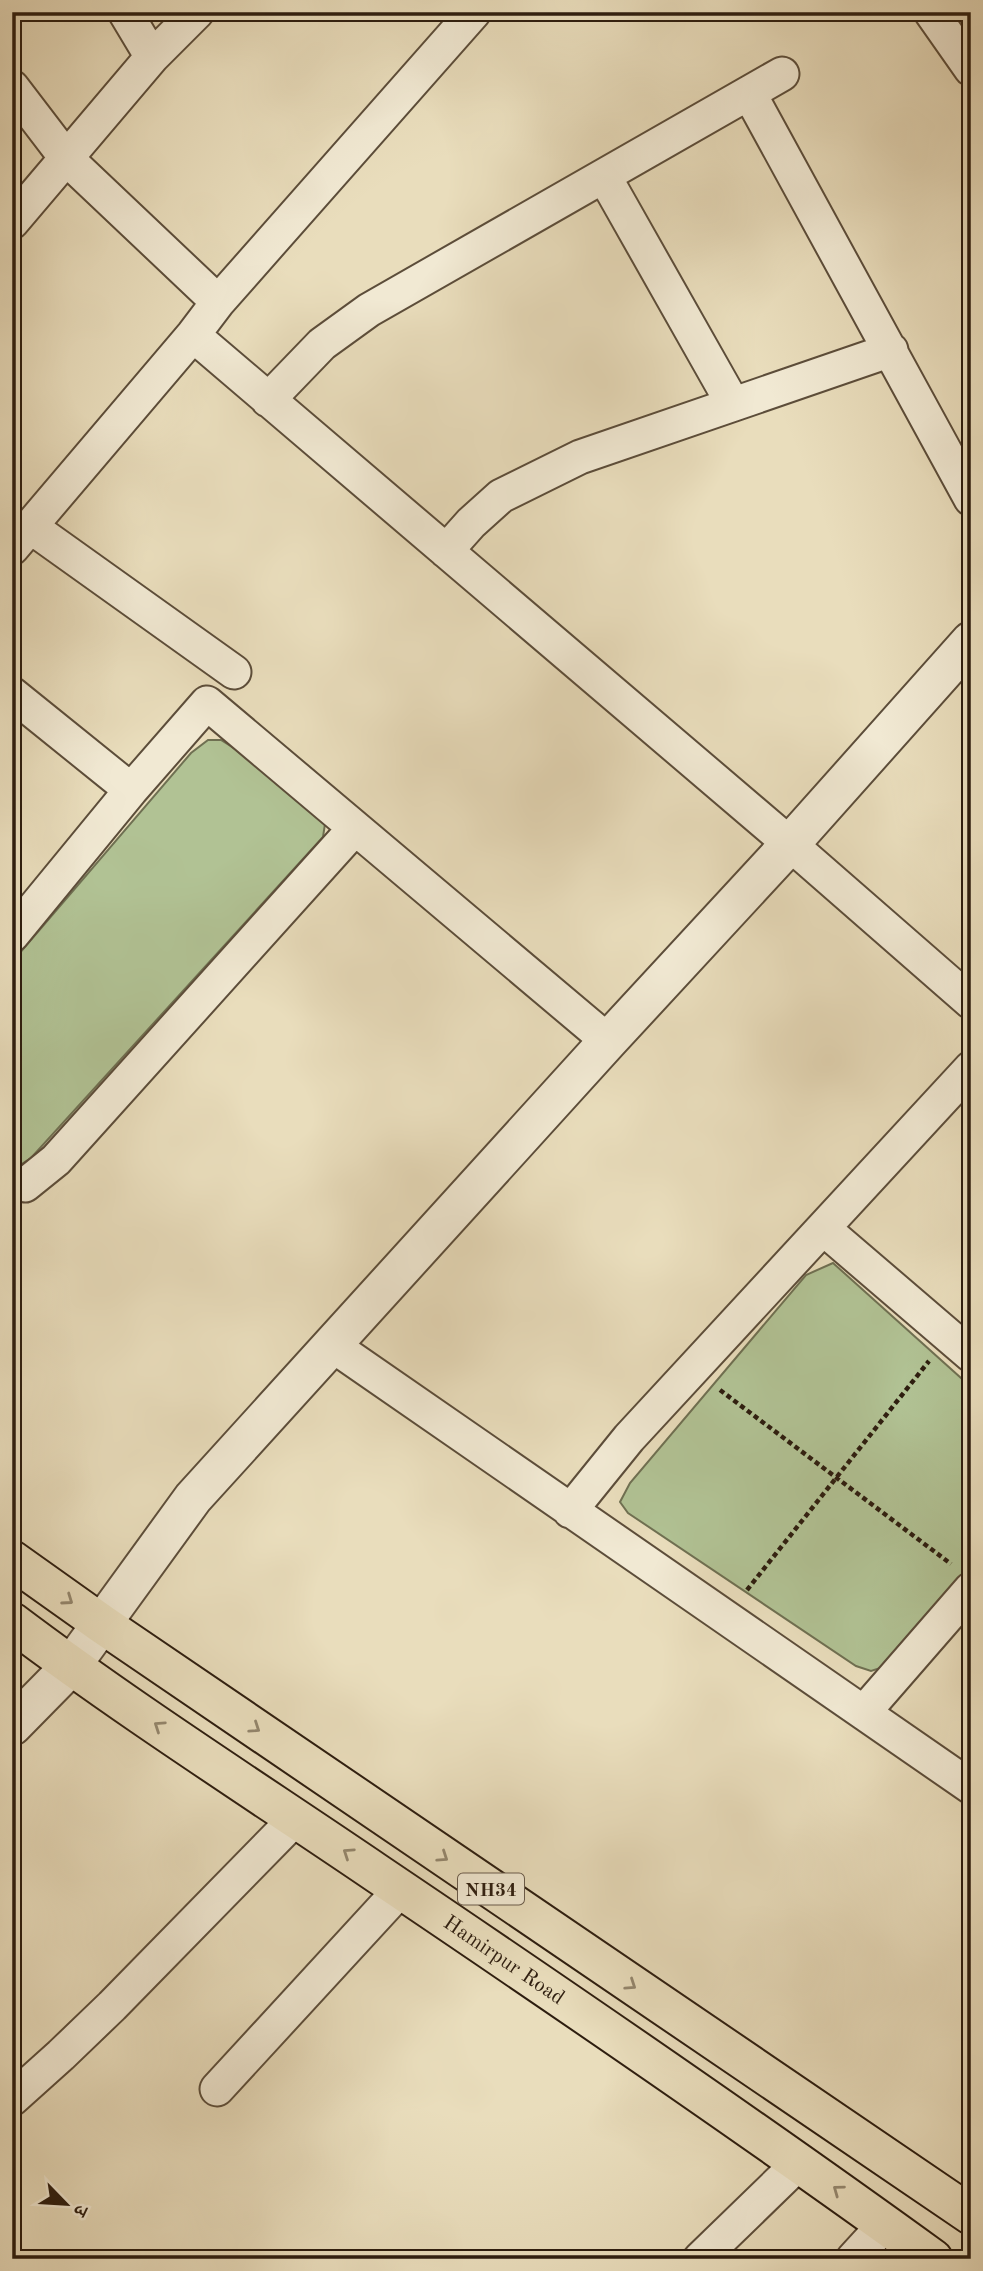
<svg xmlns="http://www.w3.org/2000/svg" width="983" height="2271" font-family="'Old Standard TT','Noto Serif Devanagari',serif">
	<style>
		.green { fill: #b1c294; stroke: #6f7052; stroke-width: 2 }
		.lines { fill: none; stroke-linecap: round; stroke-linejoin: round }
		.minor-casing { stroke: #5c4d3a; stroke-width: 37 }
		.tertiary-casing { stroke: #5c4d3a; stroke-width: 42 }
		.trunk-casing { stroke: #2d1d0f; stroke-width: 42 }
		.path { stroke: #2d1d0f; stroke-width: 4.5; stroke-dasharray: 5 3.5; stroke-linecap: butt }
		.minor { stroke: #f1e9d3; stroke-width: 33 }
		.tertiary { stroke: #f1e9d3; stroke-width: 38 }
		.trunk { stroke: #e9ddbc; stroke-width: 38 }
		.oneway { stroke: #94876e }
		.labels { text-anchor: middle; stroke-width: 6; stroke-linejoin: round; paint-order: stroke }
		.shield { fill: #f1e9d3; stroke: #685a4a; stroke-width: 2 }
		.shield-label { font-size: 19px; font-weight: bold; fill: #2d1d0f }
		.street-label { font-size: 21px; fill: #2d1d0f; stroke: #f1e9d3 }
	</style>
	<rect width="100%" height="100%" fill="#e9ddbc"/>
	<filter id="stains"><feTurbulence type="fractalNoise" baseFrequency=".00286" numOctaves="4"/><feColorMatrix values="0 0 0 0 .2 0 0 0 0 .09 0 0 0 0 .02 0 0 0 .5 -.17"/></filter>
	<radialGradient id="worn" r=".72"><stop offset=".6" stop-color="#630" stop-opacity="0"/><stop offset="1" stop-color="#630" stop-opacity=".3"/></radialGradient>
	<path class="green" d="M208 740H221L240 752 325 824 323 837 31 1158 17 1167 12 1166V962L191 753Z
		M833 1263 971 1387V1570L893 1664 871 1671 856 1666 628 1513 620 1502 630 1483 806 1275Z"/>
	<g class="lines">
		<g class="minor-casing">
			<path id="minor" d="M125 12 152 57
				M931 12 971 69
				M12 87 67 159 218 302
				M749 93 971 499
				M604 176 733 404
				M12 222 152 57 197 12
				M193 335 790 844 971 1002
				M268 400 322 344 369 310 782 74
				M31 527 234 672
				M12 548 193 335 218 302 474 12
				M446 551 471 523 501 496 580 457 891 350
				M12 694 131 790
				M12 935 131 790 207 703 608 1041
				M12 1182 25 1185 56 1160 355 828
				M824 1229 971 1355
				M332 1345 971 1787
				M570 1511 629 1438 971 1068
				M864 1712 971 1589
				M217 2089 401 1889
				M12 2099 61 2055 112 2006 296 1818
				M700 2259 800 2162
				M853 2259 885 2224"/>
		</g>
		<g class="tertiary-casing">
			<path id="tertiary" d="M12 1726 71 1666 193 1498 608 1041 790 844 971 641"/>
		</g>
		<g class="trunk-casing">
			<g id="trunk">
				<path d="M12 1560 102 1624 971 2215"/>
				<path id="s1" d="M12 1622C130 1711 256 1791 378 1874 565 2000 751 2127 933 2259"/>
			</g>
		</g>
		<path class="path" d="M720 1390 951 1564
			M747 1590 929 1361"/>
		<use href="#minor" class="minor"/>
		<use href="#tertiary" class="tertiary"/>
		<use href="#trunk" class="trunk"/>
	</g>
	<defs><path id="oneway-chevron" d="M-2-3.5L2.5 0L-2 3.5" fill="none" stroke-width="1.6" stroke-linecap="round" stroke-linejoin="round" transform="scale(1.75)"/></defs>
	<g class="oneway">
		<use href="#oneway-chevron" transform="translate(68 1600) rotate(35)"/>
		<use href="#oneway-chevron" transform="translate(159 1726) rotate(-146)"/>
		<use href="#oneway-chevron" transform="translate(255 1728) rotate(34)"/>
		<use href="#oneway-chevron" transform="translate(348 1853) rotate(-146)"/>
		<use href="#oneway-chevron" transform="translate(443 1857) rotate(34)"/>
		<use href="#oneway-chevron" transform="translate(631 1985) rotate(34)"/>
		<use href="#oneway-chevron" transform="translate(838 2190) rotate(-144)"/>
	</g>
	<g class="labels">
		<rect class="shield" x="458" y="1873.5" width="66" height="31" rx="5"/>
		<g class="shield-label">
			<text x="491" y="1896">NH34</text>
		</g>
		<g class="street-label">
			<text dy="7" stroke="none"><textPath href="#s1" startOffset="597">Hamirpur Road</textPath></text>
		</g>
	</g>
	<rect width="983" height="2271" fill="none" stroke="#e9ddbc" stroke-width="42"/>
	<rect x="14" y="14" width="955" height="2243" fill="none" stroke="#2d1d0f" stroke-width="3.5"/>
	<rect x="21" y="21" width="941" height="2229" fill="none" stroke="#2d1d0f" stroke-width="2"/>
	<g transform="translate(66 2204) rotate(115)" stroke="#f1e9d3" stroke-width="5" paint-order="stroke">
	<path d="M0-5L12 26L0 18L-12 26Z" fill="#2d1d0f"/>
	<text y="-10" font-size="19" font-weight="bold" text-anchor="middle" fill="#2d1d0f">उ</text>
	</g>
	<rect width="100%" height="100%" filter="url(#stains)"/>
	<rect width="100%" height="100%" fill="url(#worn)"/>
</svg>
